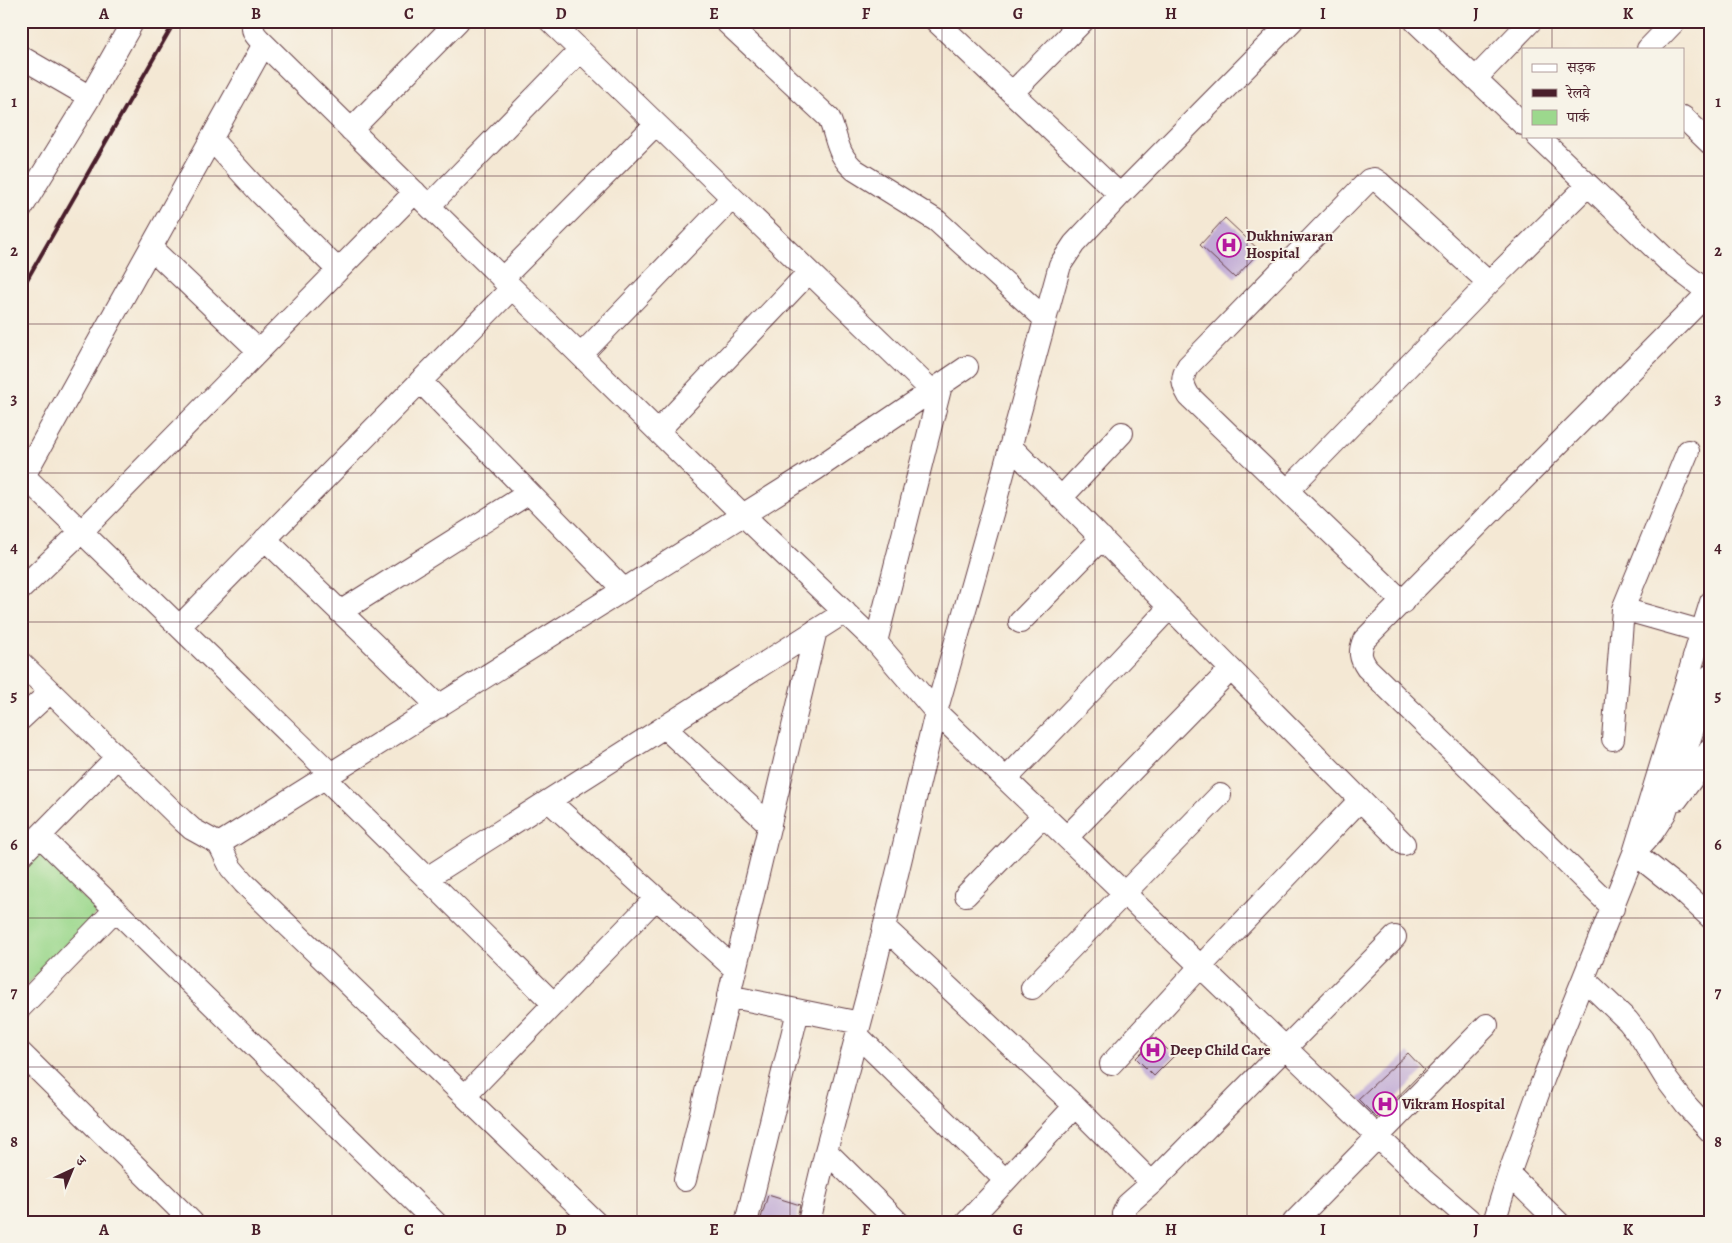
<svg xmlns="http://www.w3.org/2000/svg" width="1732" height="1243" font-family="Alegreya,'Noto Serif Devanagari',serif">
	<style>
		.green { fill: #9cd88d; stroke: #737c5c }
		.building { fill: #c1abd5 }
		.lines { fill: none; stroke-linecap: round; stroke-linejoin: round }
		.minor-casing { stroke: #643d44; stroke-width: 24 }
		.minor { stroke: #fff; stroke-width: 22 }
		.rail { stroke: #4a1f2b; stroke-width: 4 }
		.grid { fill: none; stroke: #4a1f2b; stroke-width: 1; stroke-opacity: 0.55 }
		.labels { text-anchor: middle; stroke-width: 4; stroke-linejoin: round; paint-order: stroke }
		.poi-label { font-size: 15px; font-weight: bold; fill: #4a1f2b; stroke: #f7f3e8; text-anchor: start }
		.neatline { fill: none; stroke: #4a1f2b; stroke-width: 2 }
		.grid-label { font-size: 16px; text-anchor: middle; font-weight: bold; fill: #4a1f2b }
	</style>
	<rect width="100%" height="100%" fill="#f7f3e8"/>
	<filter id="ink" filterUnits="userSpaceOnUse"><feTurbulence type="fractalNoise" baseFrequency=".02" numOctaves="2"/><feDisplacementMap in="SourceGraphic" scale="10" xChannelSelector="R" yChannelSelector="G"/><feConvolveMatrix kernelMatrix="1 2 1 2 8 2 1 2 1" color-interpolation-filters="sRGB"/></filter>
	<filter id="wash" filterUnits="userSpaceOnUse"><feTurbulence type="fractalNoise" baseFrequency=".0096" numOctaves="4" result="noise"/><feDisplacementMap in="SourceGraphic" scale="20" xChannelSelector="R" yChannelSelector="G"/><feGaussianBlur stdDeviation="1.12" result="paint"/><feColorMatrix in="noise" values="0 0 0 0 0 0 0 0 0 0 0 0 0 0 0 0 0 1.4 0 .05"/><feComposite in="paint" operator="in"/></filter>
	<g filter="url(#wash)">
		<rect width="100%" height="100%" fill="#f4e8d4"/>
		<path class="green" d="M39 854 98 912 21 991V872Z"/>
		<g id="blocks">
			<path class="building" d="M1225 218 1260 251 1235 278 1200 245Z
				M1156 1038 1174 1056 1154 1076 1136 1058Z
				M1408 1053 1424 1070 1377 1118 1358 1099Z
				M768 1195 800 1205 796 1222H773L761 1218Z"/>
		</g>
	</g>
	<g filter="url(#ink)">
		<use href="#blocks" fill-opacity="0" stroke="#643d44" stroke-width="1"/>
		<g class="lines">
			<g class="minor-casing">
				<path id="minor" d="M254 21C250 32 257 37 264 44L743 515 876 642 936 712 1378 1137 1419 1176 1472 1222
					M550 21 932 391
					M725 21 829 118C838 139 836 154 855 170L937 221 1045 319
					M936 21 1120 195
					M1415 21 1523 124
					M1648 49 1675 21
					M21 57 90 97
					M1476 78 1531 21
					M1012 93 1083 21
					M1683 117 1711 144
					M351 130 458 21
					M1537 136 1670 263 1711 294
					M211 139 261 194 338 270
					M429 206 580 51
					M21 209 90 97 133 21
					M151 248 259 351
					M502 279 656 124
					M581 355 732 198
					M420 381 624 590
					M658 431 809 272
					M1011 447 1404 844
					M1688 451 1623 609 1711 634
					M21 473 331 774
					M24 476 264 44
					M1288 490 1489 283 1588 185
					M1061 498 1122 433
					M265 539 439 707
					M21 589 82 531 415 192
					M1403 602 1189 396C1182 384 1181 378 1188 366L1369 180 1374 179 1380 183 1489 283
					M340 612 529 493
					M1020 622 1102 538
					M180 626 512 288
					M876 642 941 385
					M21 663 182 820 192 829 219 844 231 868 244 883 595 1222
					M21 719 50 692
					M664 727 770 825
					M1613 739 1623 609
					M325 778 554 1004
					M1006 779 1092 690 1170 607
					M1677 799 1694 776 1711 748
					M549 801 735 969
					M40 836 435 1222
					M1067 837 1231 669
					M1643 843 1652 833 1665 813 1711 675
					M219 844 816 469 967 367
					M1634 853 1682 891 1711 918
					M21 855 117 757
					M427 878 845 612
					M966 895 1044 815
					M1613 908 1367 668C1360 658 1359 652 1364 640L1709 292
					M884 927 1075 1106 1152 1183
					M1584 979 1628 1021 1642 1039 1667 1080 1686 1105 1711 1132
					M1032 988 1220 795
					M728 996 860 1023
					M21 1007 115 910
					M857 1035 1005 1180
					M21 1053 192 1222
					M1111 1064 1201 966 1360 800
					M465 1096 656 898
					M826 1151 898 1222
					M1509 1174 1558 1222
					M685 1180 816 630
					M747 1219 798 1011
					M809 1222 826 1151 871 982 936 712 995 503 1060 265 1074 244 1120 195 1292 21
					M967 1222 1075 1106
					M1127 1222 1123 1214 1127 1205 1152 1183 1395 937
					M1294 1222 1487 1025
					M1494 1222 1509 1174 1544 1077 1634 853 1711 602"/>
			</g>
			<use href="#minor" class="minor"/>
			<path class="rail" d="M21 290 175 21"/>
		</g>
	</g>
	<path class="grid" d="M180 21V1222M332 21V1222M485 21V1222M637 21V1222M790 21V1222M942 21V1222M1095 21V1222M1247 21V1222M1400 21V1222M1552 21V49M1552 136V1222M21 176H1711M21 324H1711M21 473H1711M21 622H1711M21 770H1711M21 918H1711M21 1067H1711"/>
	<defs>
		<g id="hospital-ring" transform="scale(1.25)"><circle r="9.5" fill="#f7f3e8" stroke="#b5179e" stroke-width="1.5"/><path d="M-5-5h3v3.5h4V-5h3V5h-3V1.5h-4V5h-3Z" fill="#b5179e"/></g>
	</defs>
	<g fill-rule="evenodd">
		<use href="#hospital-ring" x="1229" y="245"/>
		<use href="#hospital-ring" x="1153" y="1050"/>
		<use href="#hospital-ring" x="1385" y="1104"/>
	</g>
	<g class="labels">
		<g class="poi-label">
			<text x="1246" y="241">Dukhniwaran<tspan x="1246" dy="17">Hospital</tspan></text>
			<text x="1170" y="1055">Deep Child Care</text>
			<text x="1402" y="1109">Vikram Hospital</text>
		</g>
	</g>
	<rect width="1732" height="1243" fill="none" stroke="#f7f3e8" stroke-width="55"/>
	<rect x="1522" y="48" width="162" height="90" fill="#f7f3e8" stroke="#b29e9c"/>
	<rect x="1532" y="64" width="25" height="8" fill="#ffffff" stroke="#b29e9c"/>
	<text x="1567" y="72" font-size="15" fill="#4a1f2b">सड़क</text>
	<rect x="1532" y="89" width="25" height="8" fill="#4a1f2b" stroke="#b29e9c"/>
	<text x="1567" y="98" font-size="15" fill="#4a1f2b">रेलवे</text>
	<rect x="1532" y="110" width="25" height="15" fill="#9cd88d" stroke="#b29e9c"/>
	<text x="1567" y="122" font-size="15" fill="#4a1f2b">पार्क</text>
	<g transform="translate(72 1170) rotate(44)" stroke="#f7f3e8" stroke-width="4" paint-order="stroke">
	<path d="M0-4L9 19L0 12L-9 19Z" fill="#4a1f2b"/>
	<text y="-8" font-size="14" font-weight="bold" text-anchor="middle" fill="#4a1f2b">उ</text>
	</g>
	<rect x="28" y="28" width="1676" height="1188" class="neatline"/>
	<g class="grid-label">
		<text x="104" y="19">A</text>
		<text x="256" y="19">B</text>
		<text x="409" y="19">C</text>
		<text x="561" y="19">D</text>
		<text x="714" y="19">E</text>
		<text x="866" y="19">F</text>
		<text x="1018" y="19">G</text>
		<text x="1171" y="19">H</text>
		<text x="1323" y="19">I</text>
		<text x="1476" y="19">J</text>
		<text x="1628" y="19">K</text>
		<text x="14" y="107">1</text>
		<text x="1718" y="107">1</text>
		<text x="14" y="256">2</text>
		<text x="1718" y="256">2</text>
		<text x="14" y="404">3</text>
		<text x="1718" y="404">3</text>
		<text x="14" y="553">4</text>
		<text x="1718" y="553">4</text>
		<text x="14" y="701">5</text>
		<text x="1718" y="701">5</text>
		<text x="14" y="850">6</text>
		<text x="1718" y="850">6</text>
		<text x="14" y="998">7</text>
		<text x="1718" y="998">7</text>
		<text x="14" y="1147">8</text>
		<text x="1718" y="1147">8</text>
		<text x="104" y="1235">A</text>
		<text x="256" y="1235">B</text>
		<text x="409" y="1235">C</text>
		<text x="561" y="1235">D</text>
		<text x="714" y="1235">E</text>
		<text x="866" y="1235">F</text>
		<text x="1018" y="1235">G</text>
		<text x="1171" y="1235">H</text>
		<text x="1323" y="1235">I</text>
		<text x="1476" y="1235">J</text>
		<text x="1628" y="1235">K</text>
	</g>
</svg>
